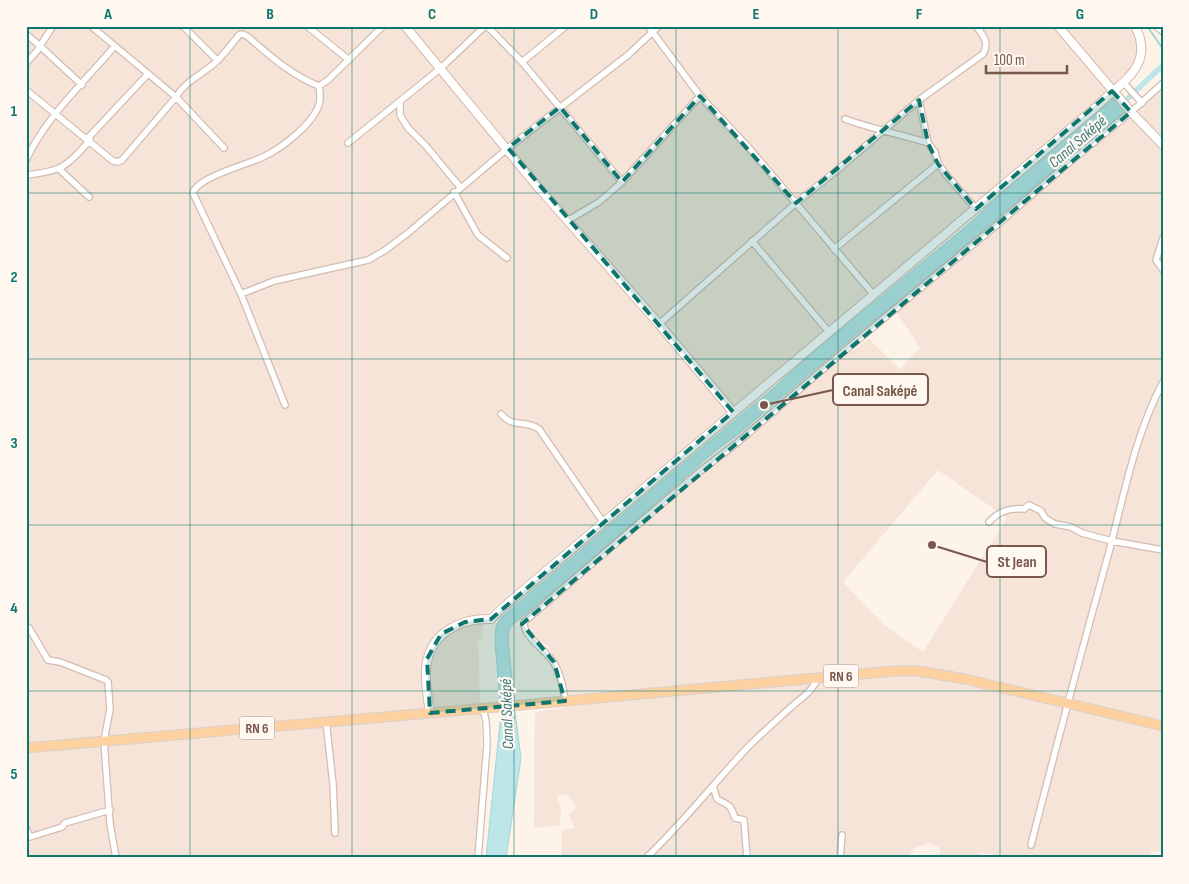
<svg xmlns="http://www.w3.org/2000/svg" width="1189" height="884" font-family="'Sofia Sans Condensed',sans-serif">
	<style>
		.residential { fill: #f5e4d7; fill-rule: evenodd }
		.water { fill: #bce6e8; stroke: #a2d7da }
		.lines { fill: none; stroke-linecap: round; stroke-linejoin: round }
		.stream { stroke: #a2d7da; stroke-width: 2 }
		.canal { stroke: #bce6e8; stroke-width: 5.5 }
		.street-casing { stroke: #d3bcb0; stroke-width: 8 }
		.secondary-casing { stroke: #d6bbad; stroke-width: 10 }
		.primary-casing { stroke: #d9d0cd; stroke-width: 11 }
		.street { stroke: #fff; stroke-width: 5.5 }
		.secondary { stroke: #fff; stroke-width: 8 }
		.primary { stroke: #fdd1a0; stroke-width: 9 }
		.marked { fill: #0f766e; fill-opacity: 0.2; stroke: #0f766e; stroke-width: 4; stroke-dasharray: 10 6; stroke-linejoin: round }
		.grid { fill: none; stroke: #0f766e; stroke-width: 1; stroke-opacity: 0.55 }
		.labels { text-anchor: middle; stroke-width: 4.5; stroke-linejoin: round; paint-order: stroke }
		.shield { fill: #fff8f0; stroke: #a1877c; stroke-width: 1 }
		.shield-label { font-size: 14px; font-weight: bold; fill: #79574b }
		.water-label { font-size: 16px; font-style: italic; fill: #3d7b7e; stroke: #fff8f0 }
		.leader { fill: none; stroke: #79574b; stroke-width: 2 }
		.callout-dot { fill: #79574b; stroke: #fff8f0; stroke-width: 2 }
		.callout { fill: #fff8f0; stroke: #79574b; stroke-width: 2 }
		.callout-label { font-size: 16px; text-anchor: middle; font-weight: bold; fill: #79574b }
		.neatline { fill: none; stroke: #0f766e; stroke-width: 2 }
		.grid-label { font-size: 16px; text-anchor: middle; font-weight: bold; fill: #0f766e }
	</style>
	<rect width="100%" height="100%" fill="#fdf3e9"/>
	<path class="residential" d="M26 26H1131L1141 51 1133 71 486 614 481 639 478 641 483 783 476 858H380L379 856 372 858H26Z
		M1163 87V852L1151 851 1150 858H1070L1064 856 1062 858H1049L1037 854 1035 858H1006V856L981 853 979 858H966L957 855 956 858H939L940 848 929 843 914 848 908 858H562L561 830 575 828 569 814 577 807 566 794 557 796 561 811 559 825 534 828 535 712 564 708 567 691 549 646 537 640 526 624 830 367 869 339 900 369 920 348 897 313 1074 161 1127 119ZM938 470 1007 518 923 652 883 624 843 582Z"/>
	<path class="water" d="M1115 98 1126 111 1081 147 915 288 852 338 742 431 710 455 585 565 512 625 509 630 508 639 514 699 500 700 495 642 496 626 502 617 649 492 775 387 811 354 969 224 1022 174Z
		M515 711 521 758 506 858H486L501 713Z"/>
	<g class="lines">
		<path class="stream" d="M1147 26 1163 49"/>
		<path class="canal" d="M1121 105 1163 65"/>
		<g class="street-casing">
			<path id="street" d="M91 26 176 97 224 148
				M183 26 217 60
				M307 26 349 60
				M487 26 522 62 622 182
				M648 26 700 96 749 148 873 294
				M1156 26 1163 32
				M26 34 40 46 53 26
				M522 62 566 26
				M26 63 37 51 40 46 82 85
				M1123 82 1142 103
				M26 90 113 161 118 162 122 160 176 97C185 81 204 74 218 60 225 53 232 44 239 35L242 34 247 36C269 55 291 75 319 86L328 80 383 26
				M919 100 928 143 935 152 938 164 949 178 976 209
				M400 102V115L408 128 426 146 460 187
				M845 119C872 129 900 134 928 143
				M88 138 147 75
				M348 143 441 68 485 26
				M26 160C46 117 84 82 114 47
				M59 169 89 197
				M26 175C63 171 66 167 90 140
				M454 192 478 235 507 258
				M567 221 599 202 622 182 700 96
				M1163 238 1156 260 1163 270
				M752 241 829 332
				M834 249 938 164
				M241 294 274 281 368 260 384 251 408 233 508 148 628 55 659 26
				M659 324 796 203 841 167 919 100 983 54C990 43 983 35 976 26
				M285 405 241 294 193 193C197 177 249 164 263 157 282 148 312 125 319 105 321 98 320 92 319 86
				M501 414C514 429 524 419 539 429L603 522
				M989 522C999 511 1009 508 1024 509L1029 505 1041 511 1045 518 1055 524 1071 527 1082 533 1112 541 1163 550
				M29 628 48 660 60 662 106 680 108 682 110 709 104 741 110 824 116 858
				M565 701C563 687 561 675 554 663 546 650 523 637 524 622L699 472 737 443 836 358 998 224 1071 161 1131 112 1163 83
				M326 721 333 784 335 833
				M713 786 717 799C730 806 730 804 735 818L744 820 747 858
				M26 828 30 837 62 827 65 823 110 810
				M1031 845C1056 747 1082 649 1109 552 1124 495 1135 435 1163 382
				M478 858 487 745 486 721 483 709
				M646 858C683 823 713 784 748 747 761 734 776 721 790 708 801 698 812 692 818 678
				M840 858 842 835"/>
		</g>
		<g class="secondary-casing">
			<path id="secondary" d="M405 26 537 186 659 324 733 412
				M1058 26 1131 112 1163 145
				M430 713C428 699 425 684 426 670 428 634 459 618 491 619L501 609 1096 107C1121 82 1156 66 1135 26"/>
		</g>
		<g class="primary-casing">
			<path id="primary" d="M26 748 488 708 894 671H917L965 679 1163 726"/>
		</g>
		<use href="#street" class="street"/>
		<use href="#secondary" class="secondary"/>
		<use href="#primary" class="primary"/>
	</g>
	<path class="marked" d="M1112 91 1131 112 522 624 554 662 565 701 430 713 427 659 441 634 465 622 491 619 733 412 508 148 560 107 622 182 700 96 796 203 919 100 928 143 938 164 976 209Z"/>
	<path class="grid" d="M190 26V858M352 26V858M514 26V858M676 26V858M838 26V858M1000 26V858M26 193H1163M26 359H1163M26 525H1163M26 691H1163"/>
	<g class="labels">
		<g class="shield">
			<rect x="823.5" y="664.5" width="35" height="23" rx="4"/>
			<rect x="239.5" y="716.5" width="35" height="23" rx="4"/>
		</g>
		<g class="shield-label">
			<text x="841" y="681">RN 6</text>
			<text x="257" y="733">RN 6</text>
		</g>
		<g class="water-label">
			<text transform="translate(1077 141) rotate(-41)" y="6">Canal Saképé</text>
			<text transform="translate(506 714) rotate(-92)" y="6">Canal Saképé</text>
		</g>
	</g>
	<path class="leader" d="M764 405L833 390M932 545L987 562"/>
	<g class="callout-dot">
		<circle cx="764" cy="405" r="5"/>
		<circle cx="932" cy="545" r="5"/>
	</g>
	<g class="callout">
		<rect x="833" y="374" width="95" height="31" rx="5"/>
		<rect x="987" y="546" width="59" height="31" rx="5"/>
	</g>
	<g class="callout-label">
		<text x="880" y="396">Canal Saképé</text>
		<text x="1017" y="567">St Jean</text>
	</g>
	<rect width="1189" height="884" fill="none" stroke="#fff8f0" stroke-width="55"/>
	<path d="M986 65v8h81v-8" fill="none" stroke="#79574b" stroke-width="2.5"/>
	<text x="994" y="65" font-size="15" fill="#79574b" stroke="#fff8f0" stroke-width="4" paint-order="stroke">100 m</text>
	<rect x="28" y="28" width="1134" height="828" class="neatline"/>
	<g class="grid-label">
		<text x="108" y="19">A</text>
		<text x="270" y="19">B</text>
		<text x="432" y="19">C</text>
		<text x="594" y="19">D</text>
		<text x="756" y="19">E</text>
		<text x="919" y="19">F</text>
		<text x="1080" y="19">G</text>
		<text x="14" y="116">1</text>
		<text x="14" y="282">2</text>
		<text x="14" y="448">3</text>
		<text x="14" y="613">4</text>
		<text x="14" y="779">5</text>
	</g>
</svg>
